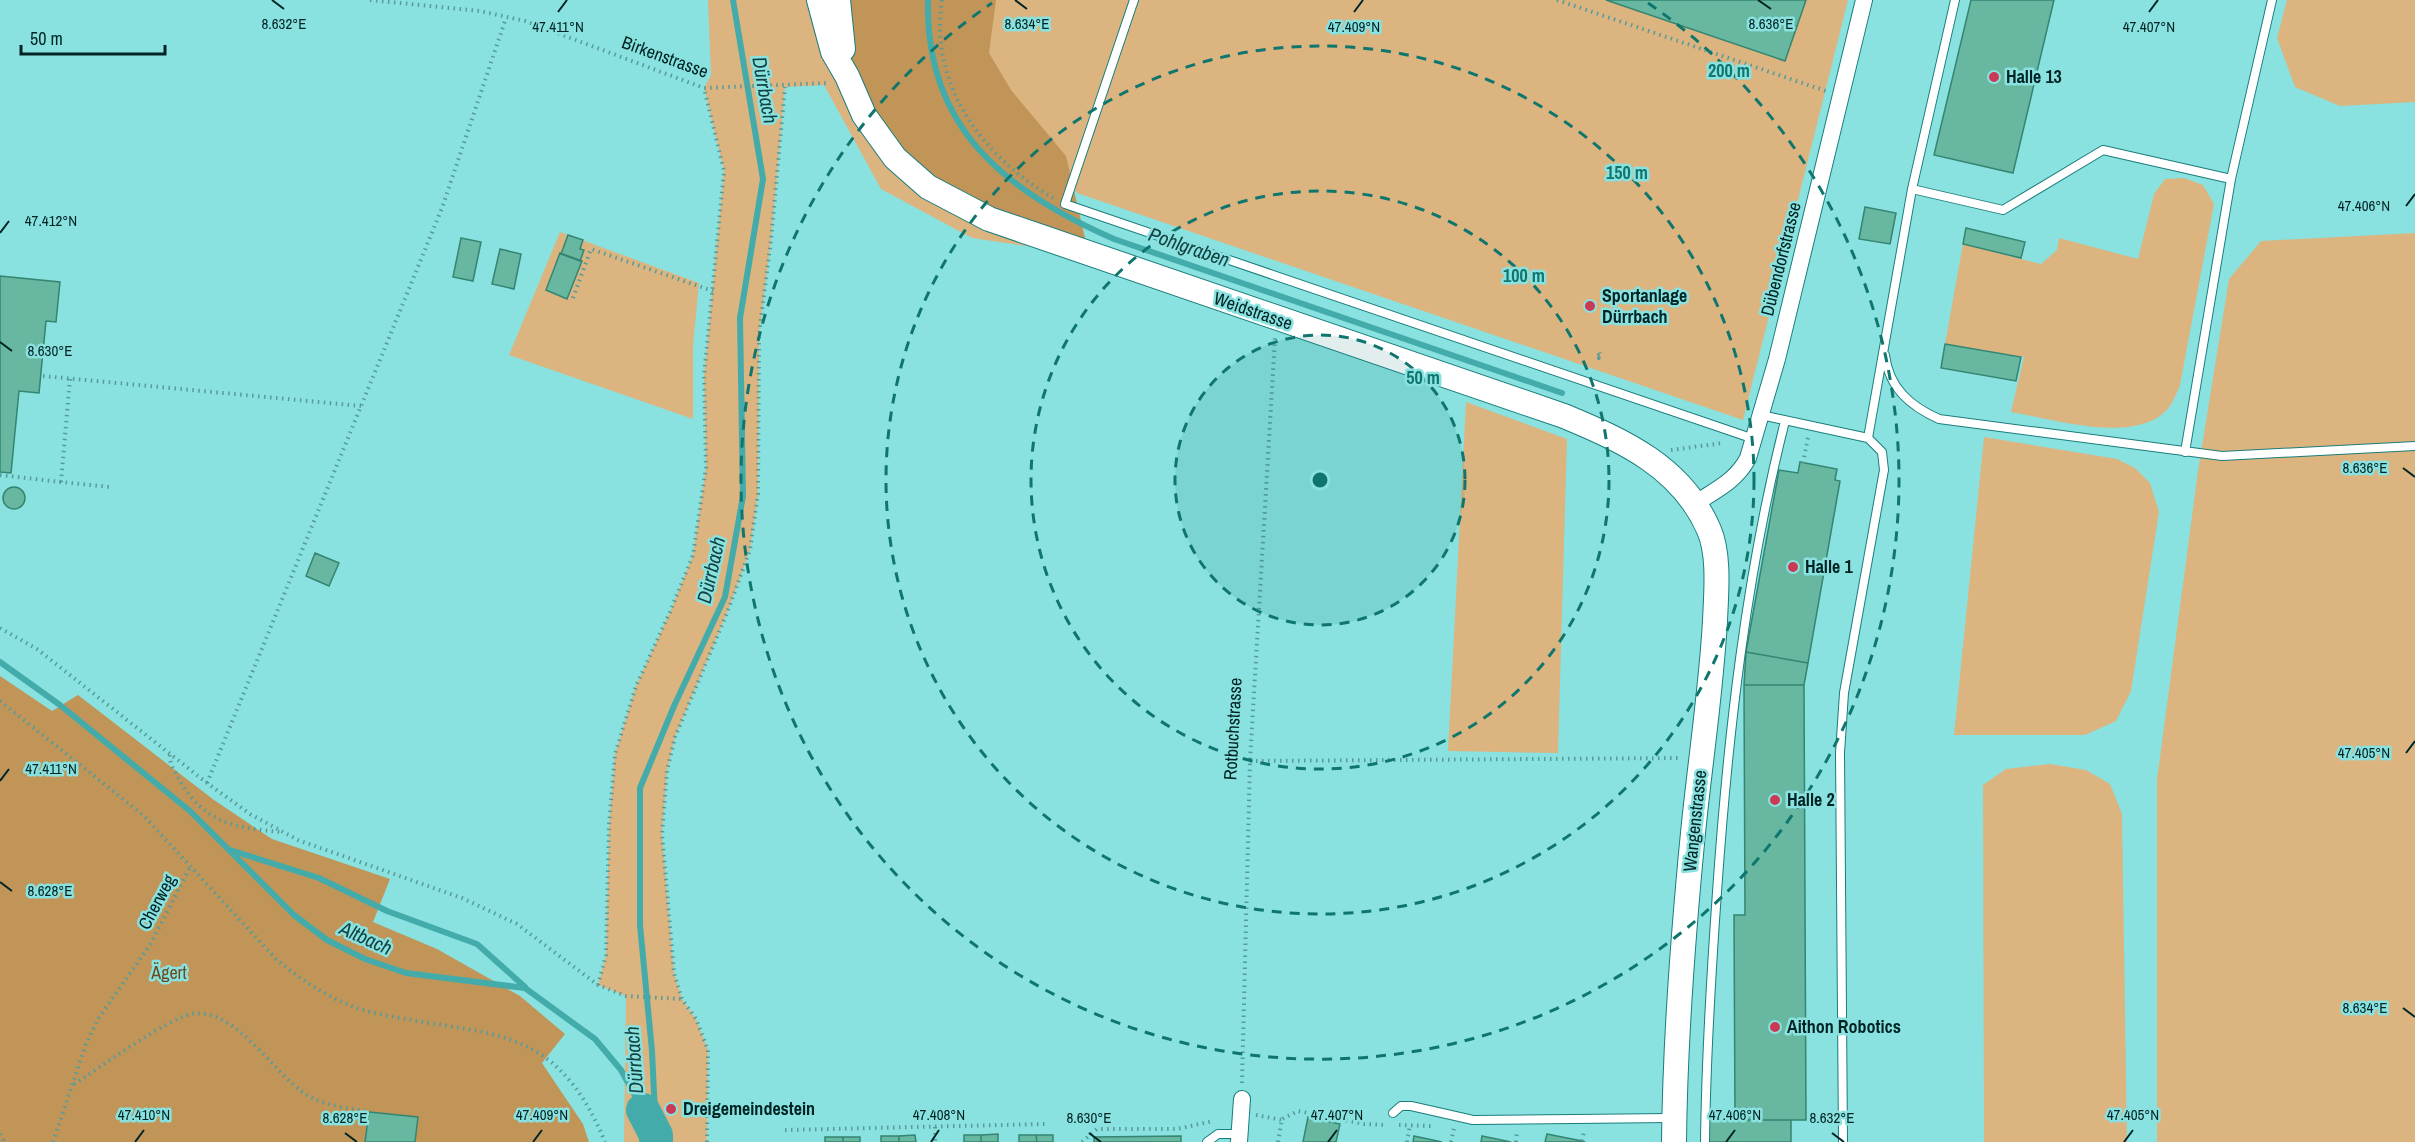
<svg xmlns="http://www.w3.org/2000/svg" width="2415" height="1142" font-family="'Archivo Narrow',sans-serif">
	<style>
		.green { fill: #dbb480 }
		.forest { fill: #c19557 }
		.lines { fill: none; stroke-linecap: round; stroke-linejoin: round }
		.stream { stroke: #43acab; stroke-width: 6 }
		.river { stroke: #43acab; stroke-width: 34 }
		.building { fill: #67b7a1; stroke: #348571; stroke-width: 1.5 }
		.service-casing { stroke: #1a7d7c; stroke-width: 10 }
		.minor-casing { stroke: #1a7d7c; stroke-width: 18 }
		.secondary-casing { stroke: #1a7d7c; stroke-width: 26 }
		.path { stroke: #569b9a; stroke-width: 4; stroke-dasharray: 1.5 4.5; stroke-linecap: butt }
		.service { stroke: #fff; stroke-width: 8 }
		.minor { stroke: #fff; stroke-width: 16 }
		.secondary { stroke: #fff; stroke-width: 24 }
		.ticks { fill: none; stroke: #002424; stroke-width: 2 }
		.ring { fill: none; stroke: #0f766e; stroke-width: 3; stroke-dasharray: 10 8 }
		.poi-dot { fill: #ca3a55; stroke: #89e2e0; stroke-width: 2 }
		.labels { text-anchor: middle; stroke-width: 5; stroke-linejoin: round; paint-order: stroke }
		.street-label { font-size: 18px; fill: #002424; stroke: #89e2e0 }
		.poi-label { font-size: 18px; font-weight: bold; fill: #002424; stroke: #89e2e0; text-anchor: start }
		.park-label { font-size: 18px; fill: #6a4a1c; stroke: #89e2e0 }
		.water-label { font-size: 20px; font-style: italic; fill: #134242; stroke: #89e2e0 }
		.ticks-label { font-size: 15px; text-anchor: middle; fill: #002424; stroke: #89e2e0; stroke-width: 5; stroke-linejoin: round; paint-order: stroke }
		.centre { fill: #0f766e; stroke: #89e2e0; stroke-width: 3 }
		.ring-label { font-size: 18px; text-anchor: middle; font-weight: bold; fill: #0f766e; stroke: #89e2e0; stroke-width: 5; stroke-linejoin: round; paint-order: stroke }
	</style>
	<rect width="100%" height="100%" fill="#89e2e0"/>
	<path class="green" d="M708 0H838L1089 255 972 238 881 189 824 85 785 87 771 240 759 334 758 494 750 550 727 613 675 737 667 771 662 834 674 973 682 999 696 1019 708 1050 707 1142H624L626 996 598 985 606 955 609 826 615 754 636 686 670 612 693 555 706 467 704 376 724 171 704 88 711 75Z
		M992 0H1848L1743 420 1077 193 1005 100 989 53Z
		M2287 0H2415V102L2340 106 2295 87 2277 38Z
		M2184 178 2203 185 2214 204 2180 385C2177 392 2174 400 2170 406 2139 447 2054 419 2011 412L2024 357 1945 344 1963 244 2041 264 2057 250 2059 238 2138 259 2154 194 2165 179Z
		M560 232 699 283 693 346V419L509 355Z
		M2415 233V1142H2157V780L2198 471 2229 279 2261 241Z
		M1466 402 1567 439 1558 753 1448 751Z
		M1984 437 2117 459 2135 468 2150 483 2159 512 2131 691 2116 721 2085 735H1954Z
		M2050 764 2086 770 2110 784 2122 814 2127 1142H1984L1983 785 2006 769Z"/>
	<path class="forest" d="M838 0H996L989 53 1011 90 1066 156 1089 255 928 187 847 76Z
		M0 676 52 711 78 695 214 800 272 839 390 879 373 922 437 949 520 996 565 1034 542 1063 583 1124 589 1142H0Z"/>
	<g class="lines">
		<path class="stream" d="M928 0C925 128 1006 192 1114 239L1562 393
			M0 662 60 705 190 811 294 915 327 940 365 959 406 973 525 988 595 1039 621 1070 643 1110
			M230 850 319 878 387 911 477 944 525 987
			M656 1135 652 1051 640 925V788L674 706 725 597 743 496 740 318 763 179 733 0"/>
		<path class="river" d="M643 1110 656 1135V1142"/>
	</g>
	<path class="building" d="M1606 0H1806L1785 61Z
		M1971 0H2054L2013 173 1934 155Z
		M1865 207 1896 213 1890 244 1859 239Z
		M1966 228 2025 242 2021 258 1963 244Z
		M568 235 583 240 580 249 584 250 580 261 561 254Z
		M461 238 481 242 473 281 453 277Z
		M500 249 521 254 514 289 492 284Z
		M560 253 582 261 567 299 546 290Z
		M0 276 60 282 56 322 46 321 39 393 19 391 11 473 0 472Z
		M1945 344 2021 357 2016 381 1941 368Z
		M1800 462 1837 469 1835 480 1840 481 1808 663 1746 652 1779 470 1798 473Z
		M3 498a11 11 0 1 1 22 0a11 11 0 1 1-22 0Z
		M315 553 339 563 329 586 306 576Z
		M1746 652 1808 663 1804 685H1744Z
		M1744 685H1804L1806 1120H1735L1734 915H1745Z
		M369 1112 418 1117 415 1142H365Z
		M1308 1117 1340 1124 1336 1142H1303Z
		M1708 1120H1791V1142H1708Z
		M998 1134V1142H981V1135Z
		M1547 1134 1582 1141 1585 1142H1545Z
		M915 1135 916 1142H899V1136Z
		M964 1135H981V1142H964Z
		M1019 1135H1036L1037 1142H1019Z
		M1036 1135H1053V1142H1037Z
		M881 1136H899V1142H881Z
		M1181 1136V1142H1094V1137Z
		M1414 1136 1442 1142H1413Z
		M1482 1136 1511 1142H1481Z
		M825 1137H843V1142H825Z
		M843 1137H860V1142H843Z"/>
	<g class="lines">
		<g class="service-casing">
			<path id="service" d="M1134 0 1065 204 1754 439
				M1912 189 2003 210 2103 150 2231 179
				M1885 355C1889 388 1910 406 1939 419L2222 456 2415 446
				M1761 415 1868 438
				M2185 452 2231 179 2272 0
				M1393 1113 1401 1106H1411L1473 1120 1671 1118
				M1207 1142 1218 1134H1239
				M1705 1142C1706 1059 1711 976 1717 892 1728 734 1746 575 1785 421
				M1843 1142 1840 753 1844 693 1884 470 1882 452 1868 438 1912 189 1955 0"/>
		</g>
		<g class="minor-casing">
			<path id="minor" d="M1696 503C1716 490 1737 480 1748 458L1777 359 1864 0
				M1239 1142 1242 1099"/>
		</g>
		<g class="secondary-casing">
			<path id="secondary" d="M819 0 833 52 847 76 864 115 895 158 928 187 989 219 1564 416C1624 441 1682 467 1709 530 1720 555 1716 595 1715 621 1711 692 1700 762 1693 833 1683 936 1675 1039 1674 1142
				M838 0 843 49"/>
		</g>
		<path class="path" d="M370 0 480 11 525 21 704 88 829 83
			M942 0C929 85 982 156 1053 198
			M1557 0 1826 91
			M573 298 591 249 713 291
			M1598 356 1599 355 1601 357 1599 358 1600 352
			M43 376 361 406
			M70 379 61 482 110 487
			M1671 450 1723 443
			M1803 463 1808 437
			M0 475 61 482
			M0 628 37 649 207 783 250 814 298 840 462 898 517 924 598 985 626 996 682 999
			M0 701 143 815 276 959C305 983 338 1005 375 1013 485 1038 554 1018 605 1142
			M170 755C169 765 176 772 180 781 205 823 235 828 281 832
			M1250 761 1682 758
			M207 783 442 208 506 18
			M598 985 606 955 609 825 615 754 636 686 670 612 693 555 706 467 704 376 724 171 704 88
			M1242 1083 1250 761 1275 338
			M74 1084C100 1068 166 1019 191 1014 236 1006 274 1075 307 1095 324 1106 350 1108 369 1112
			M1256 1115 1282 1120
			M1399 1125 1433 1126
			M935 1127V1142
			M785 1130 1045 1124
			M0 1134 5 1142
			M1582 1141 1584 1132
			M53 1142 86 1044 98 1019 150 945 190 867
			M707 1142 708 1050 696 1019 682 999 674 973 662 834 667 771 675 737 727 613 750 550 758 494 759 334 771 240 785 87
			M1082 1142 1097 1129H1177L1213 1121
			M1278 1142 1282 1119 1298 1111 1364 1124 1385 1125
			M1407 1142 1410 1125
			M1451 1142 1454 1128
			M1516 1142 1517 1131"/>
		<use href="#service" class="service"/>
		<use href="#minor" class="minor"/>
		<use href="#secondary" class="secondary"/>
	</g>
	<path class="ticks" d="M272 0 284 9M1015 0 1027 9M1758 0 1771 9M558 12 567 0M1354 12 1363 0M2149 12 2158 0M2406 206 2415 194M0 233 9 221M0 342 12 351M2403 468 2415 477M2406 753 2415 741M0 781 9 769M0 882 12 891M2403 1008 2415 1017M345 1133 357 1142M1089 1133 1101 1142M1832 1133 1844 1142M135 1142 144 1130M533 1142 542 1130M931 1142 939 1130M1328 1142 1337 1130M1726 1142 1735 1130M2124 1142 2133 1130"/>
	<circle cx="1320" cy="480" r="145" fill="#0f766e" fill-opacity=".12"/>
	<g class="ring">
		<circle cx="1320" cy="480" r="145"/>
		<circle cx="1320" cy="480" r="289"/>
		<circle cx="1320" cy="480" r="434"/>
		<path d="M1648 3A579 579 0 1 1 992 3"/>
	</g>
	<g class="poi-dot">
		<circle cx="1994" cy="77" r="6"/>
		<circle cx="1590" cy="306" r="6"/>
		<circle cx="1793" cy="567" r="6"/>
		<circle cx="1775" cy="800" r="6"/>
		<circle cx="1775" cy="1027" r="6"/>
		<circle cx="671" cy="1109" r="6"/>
	</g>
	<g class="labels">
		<g class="street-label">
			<text transform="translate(665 57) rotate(20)" y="6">Birkenstrasse</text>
			<text transform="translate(1781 259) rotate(-76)" y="6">Dübendorfstrasse</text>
			<text transform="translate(1253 311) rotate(19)" y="6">Weidstrasse</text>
			<text transform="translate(1233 729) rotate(-87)" y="6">Rotbuchstrasse</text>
			<text transform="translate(1695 821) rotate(-84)" y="6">Wangenstrasse</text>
			<text transform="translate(157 902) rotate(-62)" y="6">Cherweg</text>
		</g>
		<g class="poi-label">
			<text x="2006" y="83">Halle 13</text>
			<text x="1602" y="302">Sportanlage<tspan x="1602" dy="21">Dürrbach</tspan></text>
			<text x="1805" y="573">Halle 1</text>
			<text x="1787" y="806">Halle 2</text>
			<text x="1787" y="1033">Aithon Robotics</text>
			<text x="683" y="1115">Dreigemeindestein</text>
		</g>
		<g class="park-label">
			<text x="169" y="979">Ägert</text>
		</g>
		<g class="water-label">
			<text transform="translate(765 90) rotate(80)" y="7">Dürrbach</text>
			<text transform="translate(1189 247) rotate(19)" y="7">Pohlgraben</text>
			<text transform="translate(711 570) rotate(-77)" y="7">Dürrbach</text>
			<text transform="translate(366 938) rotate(24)" y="7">Altbach</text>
			<text transform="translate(634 1060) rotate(-94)" y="7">Dürrbach</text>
		</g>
	</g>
	<g class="ticks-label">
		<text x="284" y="29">8.632°E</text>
		<text x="1027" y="29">8.634°E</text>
		<text x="1771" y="29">8.636°E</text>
		<text x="558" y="32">47.411°N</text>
		<text x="1354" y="32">47.409°N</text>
		<text x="2149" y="32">47.407°N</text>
		<text x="2364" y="211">47.406°N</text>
		<text x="51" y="226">47.412°N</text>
		<text x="50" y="356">8.630°E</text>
		<text x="2365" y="473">8.636°E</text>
		<text x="2364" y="758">47.405°N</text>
		<text x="51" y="774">47.411°N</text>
		<text x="50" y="896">8.628°E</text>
		<text x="2365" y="1013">8.634°E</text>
		<text x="144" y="1120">47.410°N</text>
		<text x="542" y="1120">47.409°N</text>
		<text x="939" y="1120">47.408°N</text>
		<text x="1337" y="1120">47.407°N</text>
		<text x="1735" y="1120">47.406°N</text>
		<text x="2133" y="1120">47.405°N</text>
		<text x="345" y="1123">8.628°E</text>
		<text x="1089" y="1123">8.630°E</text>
		<text x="1832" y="1123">8.632°E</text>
	</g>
	<circle cx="1320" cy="480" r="9" class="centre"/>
	<g class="ring-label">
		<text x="1729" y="77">200 m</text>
		<text x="1627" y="179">150 m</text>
		<text x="1524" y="282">100 m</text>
		<text x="1423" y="384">50 m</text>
	</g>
	<path d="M21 45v9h144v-9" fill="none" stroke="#002424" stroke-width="3"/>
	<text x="30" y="45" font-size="18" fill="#002424" stroke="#89e2e0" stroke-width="4.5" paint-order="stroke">50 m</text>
</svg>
